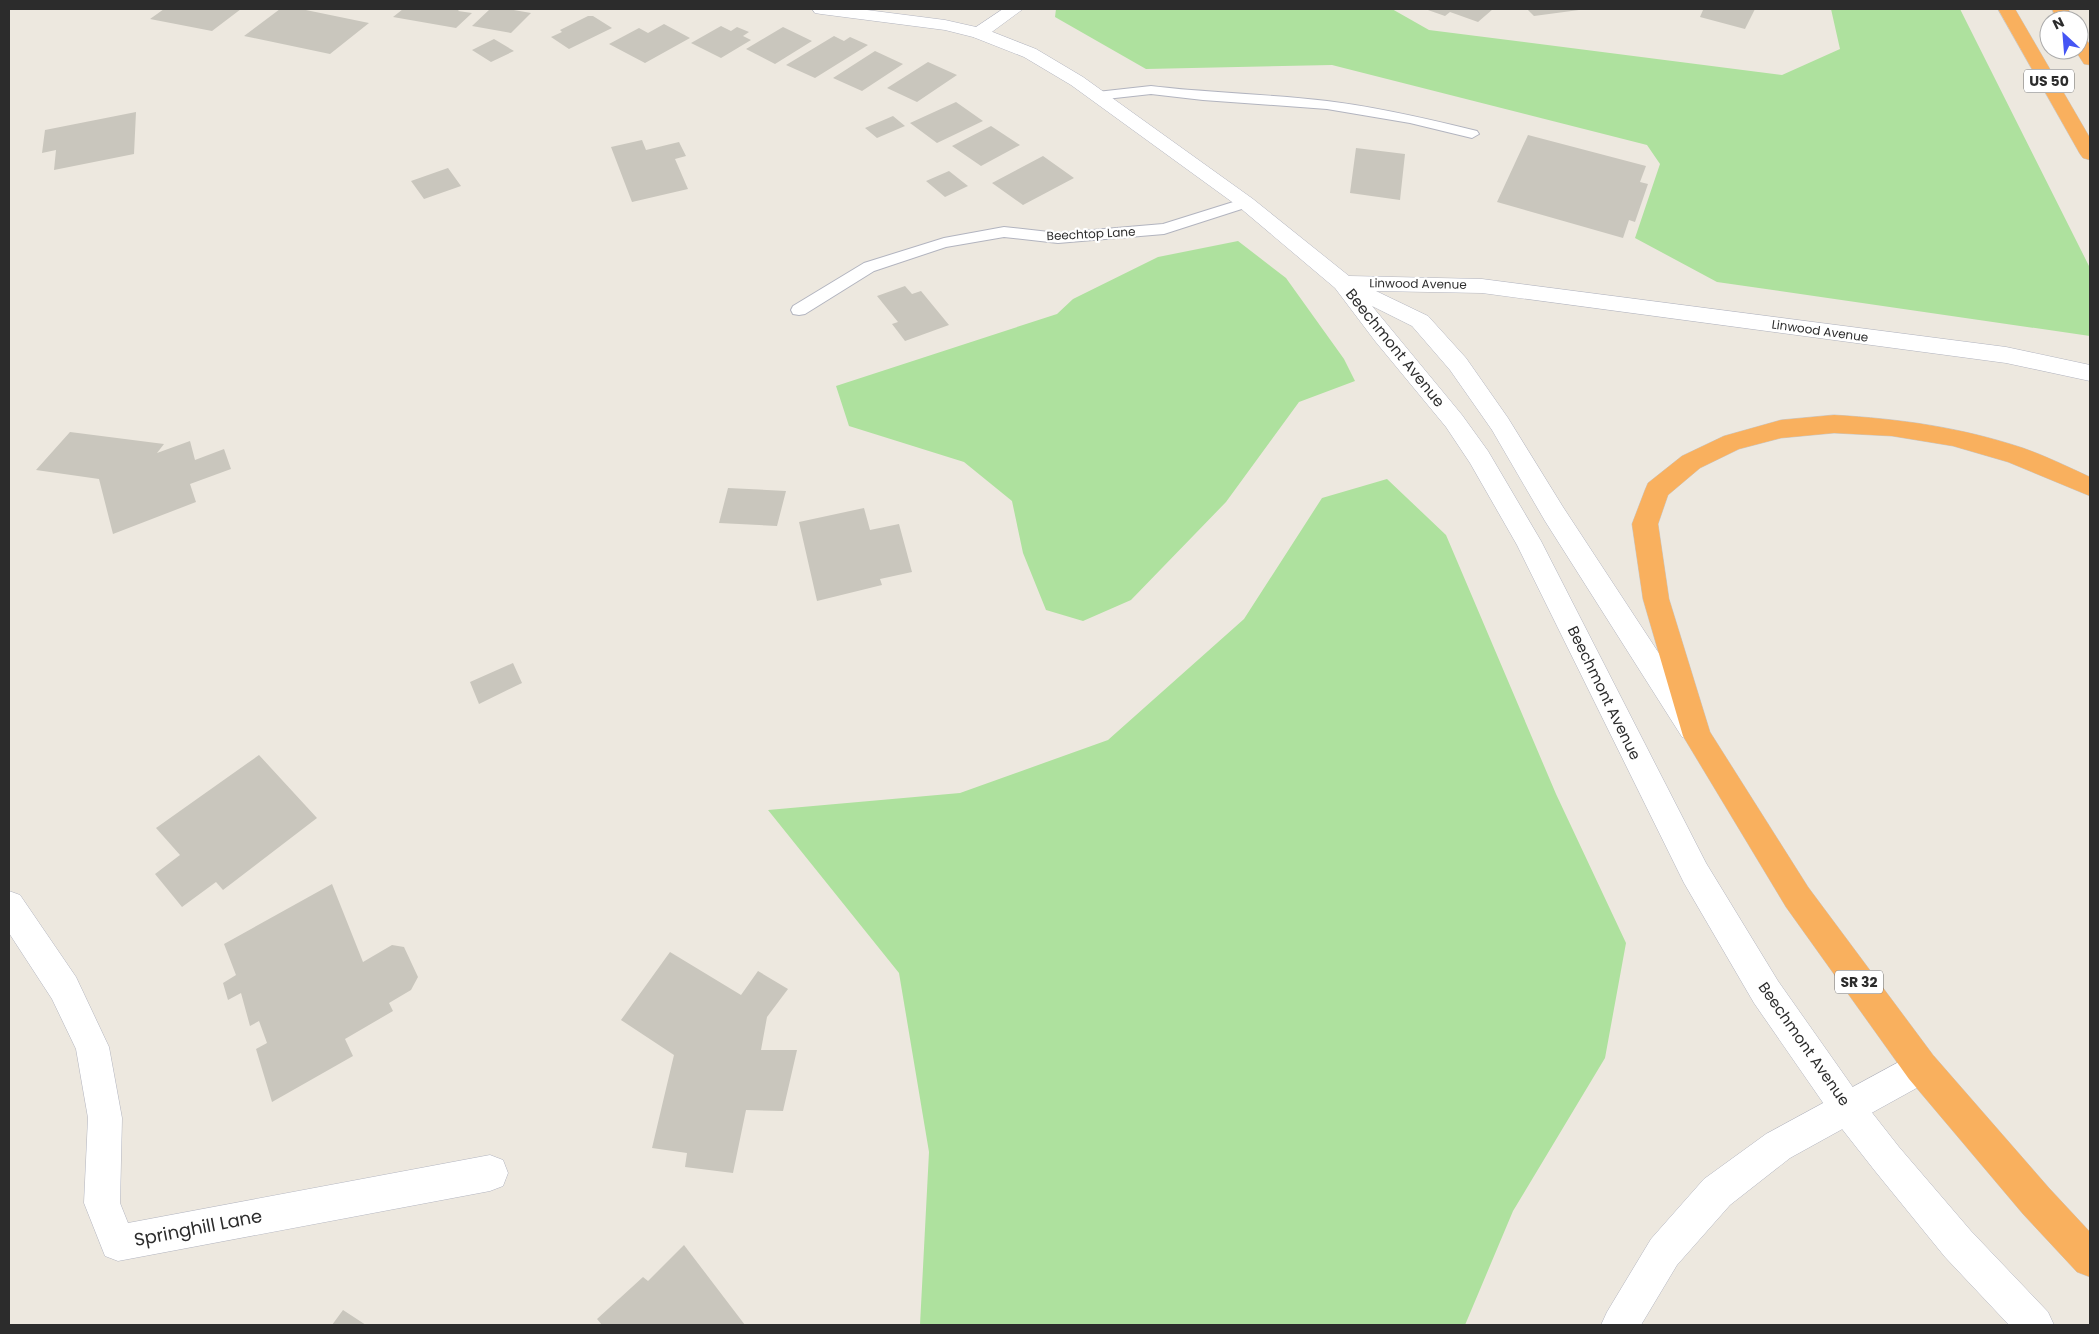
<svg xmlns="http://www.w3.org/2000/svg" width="2099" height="1334" font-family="Poppins,sans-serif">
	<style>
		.green { fill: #aee19e }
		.building { fill: #c9c6bd }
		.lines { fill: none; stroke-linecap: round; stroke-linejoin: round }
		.lane-casing { stroke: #b2b4bf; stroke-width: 2 }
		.street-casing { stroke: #b2b4bf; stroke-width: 1 }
		.secondary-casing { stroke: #b2b4bf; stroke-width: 1 }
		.highway-casing { stroke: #c8c8c8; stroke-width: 1 }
		.lane { fill: #fff; fill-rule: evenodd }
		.street { fill: #fff; fill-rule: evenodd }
		.secondary { fill: #fff; fill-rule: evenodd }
		.highway { fill: #f9b05e; fill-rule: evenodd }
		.labels { text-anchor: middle; stroke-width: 4.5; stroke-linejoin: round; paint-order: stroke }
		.far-street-label { font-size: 12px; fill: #2c2c2c; stroke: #fff }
		.shield { fill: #fff; stroke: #6b6b6b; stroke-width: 1 }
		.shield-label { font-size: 14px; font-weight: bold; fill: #2c2c2c }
		.street-label { font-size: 15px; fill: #2c2c2c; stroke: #fff }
		.near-street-label { font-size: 18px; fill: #2c2c2c; stroke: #fff }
	</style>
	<rect width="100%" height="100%" fill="#ede8df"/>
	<path class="green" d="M1056 9H1392L1429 30 1782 75 1840 49 1831 9H1960L2090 268V336L1717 282 1635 238 1660 164 1647 145 1332 65 1146 69 1055 17Z
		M1238 241 1286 278 1344 359 1355 381 1299 402 1226 502 1131 600 1083 621 1046 610 1023 553 1012 501 964 462 849 426 836 386 1057 314 1073 299 1158 257Z
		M1387 479 1446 535 1556 794 1626 943 1605 1058 1513 1211 1465 1325H920L929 1152 899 973 768 810 960 793 1108 740 1244 619 1322 498Z"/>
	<path class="building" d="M164 9H241L212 31 150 19Z
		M280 9H301L369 23 330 54 244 36Z
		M403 9H460L458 11 472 13 456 28 393 17Z
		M490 9H508L531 13 511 33 472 26Z
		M1425 9H1493L1478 22 1450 12 1445 16Z
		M1527 9H1579V10L1534 16Z
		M1700 9H1755L1745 29 1700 17 1703 10Z
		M588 16H593L612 28 569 49 551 37 562 32 560 30Z
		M664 24 690 38 645 63 609 44 639 28 648 33Z
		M721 26 731 31 737 27 749 32 743 36 751 40 721 58 691 43Z
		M783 27 812 41 775 64 746 49Z
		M834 36 844 41 850 37 868 45 815 78 786 65Z
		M494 39 514 51 491 62 472 50Z
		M875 51 903 64 862 91 833 78Z
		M928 62 957 75 917 102 887 88Z
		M956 102 983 121 937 143 910 123Z
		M136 112 134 154 54 170 56 150 42 153 45 130Z
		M893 116 905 126 877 138 865 128Z
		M991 126 1020 145 981 166 952 146Z
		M1528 135 1646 166 1640 182 1648 184 1635 222 1629 220 1623 238 1497 202Z
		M642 140 646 150 679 142 686 156 675 159 688 189 632 202 611 147Z
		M1356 148 1405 154 1400 200 1350 193Z
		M1043 156 1074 178 1023 205 992 183Z
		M448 168 461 186 424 199 411 181Z
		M949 171 968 186 945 197 926 181Z
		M905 286 912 294 921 291 949 325 905 341 892 324 898 322 877 296Z
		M70 432 164 444 157 453 190 441 195 460 224 449 231 469 190 484 196 502 113 534 99 479 36 470Z
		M728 488 786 491 777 526 719 523Z
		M864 508 870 530 899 524 912 572 880 579 882 585 817 601 799 522Z
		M513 663 522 683 479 704 470 682Z
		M259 755 317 818 223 890 216 882 182 907 155 874 180 855 156 828Z
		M332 884 363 962 392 945 404 947 418 977 411 990 389 1003 393 1011 345 1039 353 1056 272 1102 256 1049 267 1043 259 1021 250 1026 241 993 228 1000 223 983 236 975 224 944Z
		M670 952 741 995 758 971 788 989 767 1017 761 1050H797L783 1111 746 1110 733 1173 685 1167 687 1153 652 1148 674 1055 621 1020Z
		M684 1245 745 1325H602L597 1319 643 1277 648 1281Z
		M343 1310 366 1325H332Z"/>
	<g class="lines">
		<g class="lane-casing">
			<path id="lane" d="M1151 86C1209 93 1268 94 1327 101 1377 107 1428 119 1477 131L1479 134 1472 138 1410 123 1327 109 1203 100 1151 94 1097 100 1090 96 1097 92Z
				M1246 198 1251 200 1253 203 1251 206 1164 234 1058 243 1004 237 946 247 874 271 805 314 799 315 793 314 791 310 793 306 864 263 944 238 1004 227 1058 233 1163 224Z"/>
		</g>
		<g class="street-casing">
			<path id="street" d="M1003 9H1023L985 37 979 38 973 37 970 33 973 29Z
				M9 891 20 895 76 977 109 1047 122 1118 120 1203 128 1223 490 1155 503 1160 508 1173 503 1186 490 1191 118 1261 105 1256 84 1203 88 1118 76 1049 52 999 9 933Z
				M1921 1050 1933 1055 1938 1067 1933 1079 1790 1158 1730 1205 1677 1265 1641 1325H1601L1607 1312 1651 1239 1704 1179 1766 1134Z"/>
		</g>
		<g class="secondary-casing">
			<path id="secondary" d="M812 9H859L945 20 985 29 1036 49 1083 77 1253 199 1349 276 1482 279 2006 347 2090 365V381L2006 363 1482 293 1376 291 1428 316 1466 358 1508 418 1563 507 1702 719 1706 728 1702 737 1692 740 1682 737 1545 521 1492 430 1450 370 1412 326 1372 306 1462 415 1488 451 1541 541 1706 863 1778 981 1859 1096 1899 1147 1971 1231 2048 1312 2054 1325H2009L1945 1257 1875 1171 1835 1120 1754 1003 1684 883 1517 545 1470 463 1446 427 1375 341 1335 288 1239 207 1071 85 1024 57 973 37 945 30 821 14 815 13Z"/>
		</g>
		<g class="highway-casing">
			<path id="highway" d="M1998 9H2015L2090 138V160L2083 158 2080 154Z
				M2052 9H2068L2075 20H2057Z
				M2079 36 2085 37 2090 45V65L2084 64 2075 50H2079Z
				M1834 415C1901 419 1959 427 2023 448 2046 456 2068 467 2090 477V496L2008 462 1953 446 1892 436 1834 433 1781 438 1739 449 1700 468 1668 495 1658 524 1669 599 1710 732 1808 887 1933 1055 2049 1188 2090 1232V1277L2077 1272 2023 1214 1909 1079 1786 907 1683 736 1643 599 1632 524 1645 490 1648 483 1682 456 1724 436 1781 420Z"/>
		</g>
		<use href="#lane" class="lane"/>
		<use href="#street" class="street"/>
		<use href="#secondary" class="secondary"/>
		<use href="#highway" class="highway"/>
	</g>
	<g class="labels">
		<g class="far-street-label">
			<text transform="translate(1091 234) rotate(-3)" y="4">Beechtop Lane</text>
			<text transform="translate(1418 284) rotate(1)" y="4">Linwood Avenue</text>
			<text transform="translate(1820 331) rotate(8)" y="4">Linwood Avenue</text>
		</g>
		<g class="shield">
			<rect x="2024" y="69.5" width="50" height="23" rx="4"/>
			<rect x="1835" y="970.5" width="48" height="23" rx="4"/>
		</g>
		<g class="shield-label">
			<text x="2049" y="86">US 50</text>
			<text x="1859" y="987">SR 32</text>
		</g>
		<g class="street-label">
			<text transform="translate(1395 348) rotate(51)" y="5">Beechmont Avenue</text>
			<text transform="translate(1604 693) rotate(64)" y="5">Beechmont Avenue</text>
			<text transform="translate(1804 1044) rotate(55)" y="5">Beechmont Avenue</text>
		</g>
		<g class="near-street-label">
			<text transform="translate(198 1228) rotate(-11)" y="6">Springhill Lane</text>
		</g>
	</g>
	<rect width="2099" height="1334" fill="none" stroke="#2c2c2c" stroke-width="20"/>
	<g transform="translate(2064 35) rotate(334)"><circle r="24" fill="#ffffff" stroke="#ababab"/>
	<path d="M0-4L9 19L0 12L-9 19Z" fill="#4555f4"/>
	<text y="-8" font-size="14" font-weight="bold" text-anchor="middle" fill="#2c2c2c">N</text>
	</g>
</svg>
